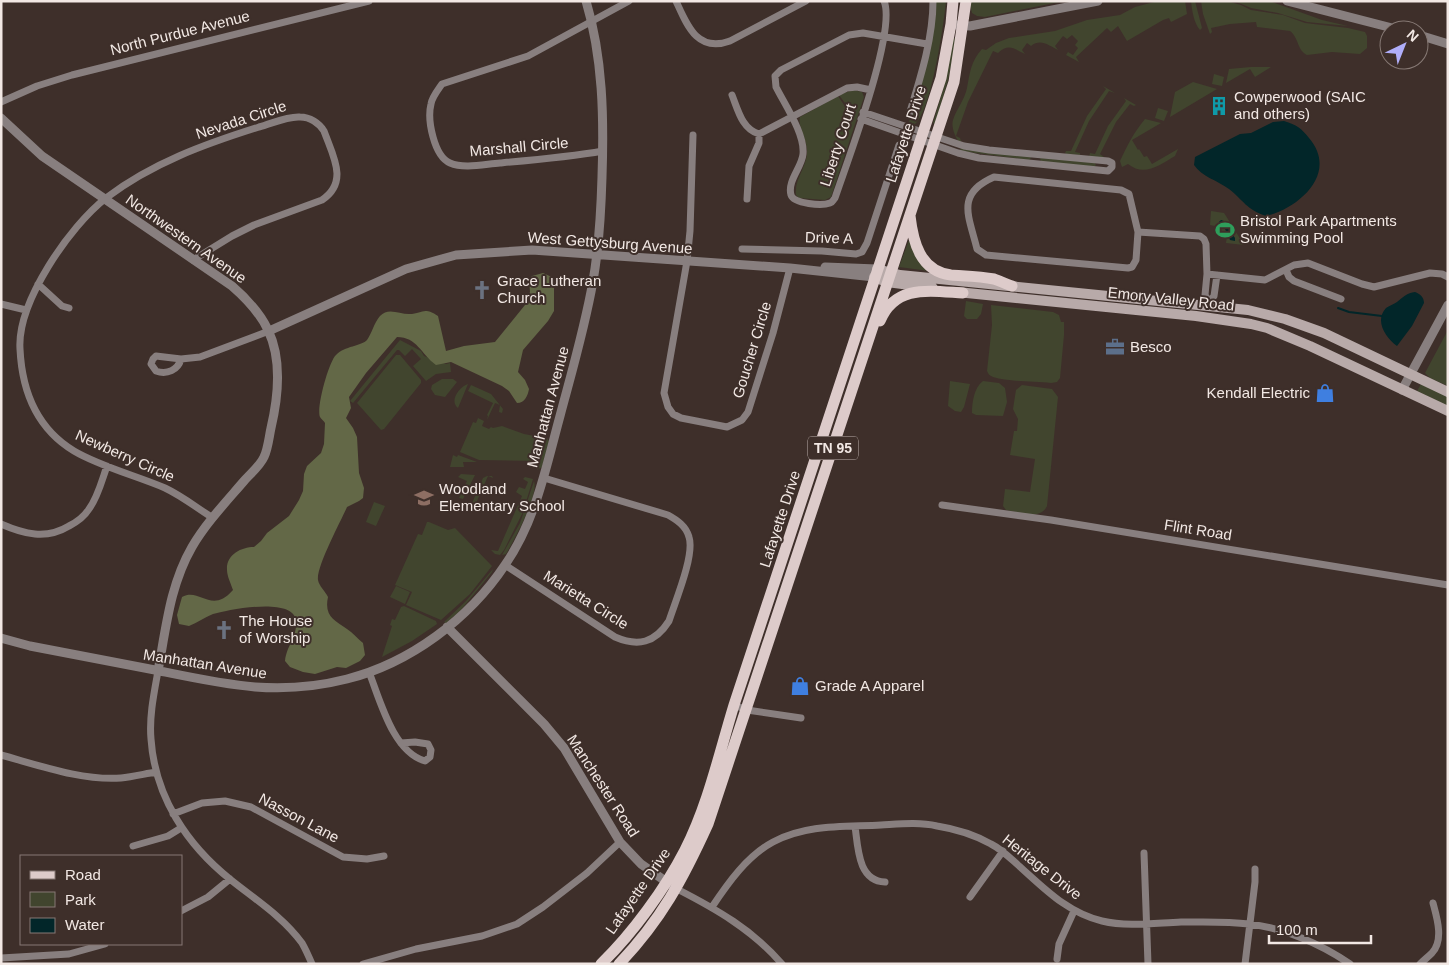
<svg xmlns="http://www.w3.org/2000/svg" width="1449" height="965" font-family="Helvetica,sans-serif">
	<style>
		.green { fill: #41452e }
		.forest { fill: #636847 }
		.water { fill: #022629 }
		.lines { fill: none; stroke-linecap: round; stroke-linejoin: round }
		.stream { stroke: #022629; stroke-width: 2 }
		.minor { stroke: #887f7f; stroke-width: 7 }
		.tertiary { stroke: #887f7f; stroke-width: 9 }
		.secondary { stroke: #b8aaa9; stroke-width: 10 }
		.primary { stroke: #ddcbca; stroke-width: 11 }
		.labels { text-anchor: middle; stroke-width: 4; stroke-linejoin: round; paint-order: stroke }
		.shield { fill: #3e2f2a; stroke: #bcb0ac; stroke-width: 1 }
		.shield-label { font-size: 14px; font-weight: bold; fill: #f2e8e4 }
		.street-label { font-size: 15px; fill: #f2e8e4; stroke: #3e2f2a }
		.poi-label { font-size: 15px; fill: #f2e8e4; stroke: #3e2f2a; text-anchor: start }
	</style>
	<rect width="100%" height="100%" fill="#3e2f2a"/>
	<path class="green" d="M936 1H946C944 24 931 112 915 124L909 122Z
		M969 1H1064L985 17 977 16 972 13Z
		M1158 1H1185L1187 14 1171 22 1169 18 1163 20 1127 41 1118 26 1111 32 1107 28 1076 57 1079 62 1066 55 1068 52 1073 55 1078 48 1075 45 1078 41 1072 35 1067 39 1063 36 1055 46 1058 50C1049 46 1041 38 1031 46L1027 43 1022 50 1025 54C1015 49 1008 43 998 53L993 51 968 102 956 136 960 138 961 141 959 142C955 137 951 127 953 120 956 110 965 99 967 88 970 72 971 61 982 49L986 50 996 43 1009 38 1055 31 1087 20 1120 15 1135 7Z
		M1191 1H1195L1202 28 1200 30C1194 23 1192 11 1191 1Z
		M1201 1H1227L1241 5 1251 10 1283 15 1305 23 1348 28 1365 32 1367 36V48L1360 54 1332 52 1307 55C1297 50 1299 38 1290 31L1257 27 1256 22 1230 24 1211 28 1212 32 1210 34 1203 14Z
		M1234 1H1269L1322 20 1348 26 1307 22 1278 13 1251 8Z
		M951 38H957L948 80 935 124 933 123 945 83Z
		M1251 67H1271L1255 77 1250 69 1226 83 1229 69Z
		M1214 74 1224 77 1222 86 1212 84Z
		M1193 82 1217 89 1170 117 1175 92Z
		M1103 86 1115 93 1109 91 1089 121 1075 152 1080 153V155L1066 154 1065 153 1066 151H1071L1087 116 1106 89Z
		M853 90 862 92 864 97 831 197 825 200 799 198 796 195C794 179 807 167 807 152 808 141 797 126 800 117L838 96 846 108 845 111 847 113H849L850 110 839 95Z
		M1124 98 1136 105 1134 106 1130 104 1116 122 1100 154 1104 157H1089L1090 153 1095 154 1108 126 1126 101Z
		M1158 108 1168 111 1164 121 1155 118Z
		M1145 119 1161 123 1132 140 1138 150 1139 149 1144 157 1147 156 1152 164 1178 149 1175 156C1160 165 1144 177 1128 164L1122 167 1120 161C1127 146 1134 132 1145 119Z
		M961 147 1030 156 1031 158 1029 160 960 151Z
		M1040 158 1094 162 1096 165 1094 167 1041 162Z
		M1211 211 1224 213 1226 216 1244 245 1226 243 1227 236 1215 235V226L1210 225Z
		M909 240 929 271 899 267Z
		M966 301 983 304 981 314 977 319H967L964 316Z
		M991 305 1053 312 1059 315 1061 322H1064V335L1060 378 1057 382 1051 383C1034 381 1009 382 993 377 989 375 989 375 987 371L992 325Z
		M1448 330V386L1430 378 1425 373Z
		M400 340 421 351 424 356 446 364 450 363 451 372 436 374 426 381 413 366 421 359 412 349 405 356 399 350H397L353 403 350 401Z
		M396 355H400L421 380V383L384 429 381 430 357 403Z
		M442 379H453L457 382 445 397 435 395 431 389 432 385Z
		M950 381 970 384 964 407 961 412 955 411 948 406Z
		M983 381 999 383 1005 388 1007 402 1003 416 976 415 972 413C972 403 974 387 983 381Z
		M468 384 458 408C449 401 459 387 468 384Z
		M1421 384 1448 397V406L1417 391Z
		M471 385 491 394 503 409 502 413 499 412 500 405 495 403 487 420 488 416 487 415 493 403 468 391Z
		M1022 385 1052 389 1058 397 1047 506C1040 521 1019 512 1006 510L1003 506 1005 489 1030 492 1035 459 1010 455 1014 431H1017L1018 419 1013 409 1016 390Z
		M478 418 484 421 482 426 489 429 491 427 493 428 502 426 524 434 545 438 538 461 479 460 460 452 473 422 476 423Z
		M547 438 549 441 542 467 537 470Z
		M453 455 457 457 458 455 477 462H463L464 467H450Z
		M461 474 475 475 463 499 459 498 467 481 458 477Z
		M487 476H492L493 478 488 476 473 510H469L483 478Z
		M525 477 533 479 523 512 504 550 500 555 495 554 491 550 498 551 522 496 516 492 519 487 525 489 528 482 523 479Z
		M534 481C539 495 514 540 506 554L502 555 520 523Z
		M374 502 385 506 376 526 366 522Z
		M427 522H429L448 530 455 528 492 566 470 594 441 620 406 605 412 592 395 585 418 534 422 535Z
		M493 569 492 572 461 610 446 623 444 622 466 601Z
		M396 586 410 592 405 604 390 597Z
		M404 606 436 621 437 624 412 641 382 657 392 626 390 625 392 619 395 620 401 607Z"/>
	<path class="forest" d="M543 273 554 278V311L548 321 523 350 518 372 525 380 529 389C528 395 525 403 517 403L509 391 502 386 451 362 436 365C421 354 417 337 397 337L366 373 349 397 351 408 346 418 353 428 357 437 359 473 364 488 363 498 359 501 347 507C341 521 316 567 318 580 319 586 325 591 328 597 324 616 334 620 347 629 353 633 358 639 363 643L365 655 360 661 346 668 337 667 315 674 303 672 290 667 285 661C287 644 297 639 296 621 294 596 228 610 213 614 205 617 197 623 189 626L179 624 177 615 182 597C200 587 211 615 233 590 231 584 227 576 227 570 226 555 241 547 254 547L261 541 267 533 289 516 299 500 303 491 304 474 307 466 321 453 324 444 325 423C324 421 321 419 320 417 316 408 329 361 336 355 344 346 362 346 367 340 372 333 374 323 380 316 388 307 399 314 409 314 423 314 423 306 438 316L446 351 464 346 495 342 525 305 530 292 529 279 532 276Z"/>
	<path class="water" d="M1284 121C1297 125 1301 128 1309 138 1339 173 1299 208 1266 216 1247 210 1243 200 1229 189 1217 180 1202 177 1194 165L1195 157 1240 134 1251 133 1273 122Z
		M1221 220 1224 221 1235 238V241L1230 240 1225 229H1218L1219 222Z
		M1415 292C1420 294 1424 297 1424 303L1412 326 1397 346C1386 338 1374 321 1386 308 1389 306 1394 304 1397 302 1403 297 1407 293 1415 292Z"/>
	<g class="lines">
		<path class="stream" d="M1338 308 1349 312 1382 316"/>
		<path class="minor" d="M676 1C687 25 697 53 730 41L806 1
			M884 1C897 31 847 162 835 198 833 200 833 202 830 203 822 206 794 204 791 195 787 181 802 167 803 154 805 134 785 105 776 87L775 76 781 70 849 35 863 33 927 44
			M732 95C738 110 742 129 759 134L847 88 857 87 871 90
			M1 102 37 86 72 75 369 1
			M909 115C920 79 933 39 933 1
			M861 119 958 153 979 158 1108 171 1112 167V163L1108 161 989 150 964 146 863 112
			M693 135 690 231 687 261 664 393 668 407 673 414 681 418 727 427 742 420 748 412 754 393 773 333 790 268
			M603 151C569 157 534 160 500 163 485 164 464 169 450 163 434 156 427 120 431 104 432 97 438 90 442 84L528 56 629 1
			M747 199 749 166 759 143V134
			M1138 232 1136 260 1132 267 1128 268 986 255 977 249C969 216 955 194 994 177L1121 190 1129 194 1138 232 1200 236 1204 239 1206 244 1207 274 1205 295 1209 302 1214 296 1217 275
			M742 249 822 251 856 254 862 252 867 243 899 145
			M193 260 232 236 254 225 322 200C349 182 333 156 324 131 319 123 310 117 300 117 287 116 271 124 259 127 205 144 152 163 106 198 70 226 17 302 20 349 22 391 36 428 74 451 99 466 137 476 165 488 182 496 197 508 213 518
			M1286 270 1289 277 1294 281 1341 299
			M1207 274 1265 280 1294 265 1308 263 1362 284 1374 287 1430 273 1442 274 1448 277
			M38 284 62 306 69 308
			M1 304 26 310
			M181 359C178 370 167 375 156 371L151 364 153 359 156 356 181 359 200 357 269 331
			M942 505 1051 520 1448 585
			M1 524C24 534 46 540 69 526 77 522 84 517 89 509 98 497 102 480 107 466
			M505 565 615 637C638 647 655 643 669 621 675 602 695 555 689 537 686 526 677 520 668 515L544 478
			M158 671C154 693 149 717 151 739 155 797 187 845 231 880 256 900 283 917 302 943 306 950 309 957 312 964
			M369 672C380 700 393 752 425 761L430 757 431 750 428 744 415 742 401 743
			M734 705 747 710 801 718
			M1 755C38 765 83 781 121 778 132 777 144 774 156 772
			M173 814 202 803 225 801 251 807 343 857 367 859 384 856
			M855 826C858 848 858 881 885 882
			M133 846 168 836 181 828
			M1144 853 1148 964
			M677 889C716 909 753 930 782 964
			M970 897 1003 851
			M712 907C728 883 747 856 773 842 806 824 845 827 881 825 900 824 919 822 937 826 956 829 975 835 991 844 1001 849 1009 857 1018 865 1043 887 1067 913 1102 921 1127 927 1155 923 1181 922 1204 922 1226 921 1249 924 1284 928 1321 944 1350 964
			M181 911 208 897 230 879
			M1 958 69 954 105 944
			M1057 959 1059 944 1074 911
			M363 964 416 949 482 936 517 924 543 907 587 873 620 842
			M1245 964 1255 882V869
			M1420 964C1424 960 1428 957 1432 953 1444 940 1437 918 1433 903"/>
		<path class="tertiary" d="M1287 1 1400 30
			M956 25 970 26 1098 1
			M1419 35 1448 44
			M1 118 42 156 232 286C247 299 260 313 268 330 282 359 278 398 271 428 269 437 268 449 264 457 260 466 250 474 244 481 226 502 206 523 192 547 170 585 166 628 158 671
			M825 267 877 269
			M269 331 406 269 456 255 532 250 790 268 874 277
			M1402 390 1448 305
			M447 627 544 724 564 748 620 842 641 864 671 885
			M1 638 30 646C72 654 114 662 155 670 223 684 277 697 347 679 410 663 469 619 505 565 536 520 546 467 560 416 572 371 585 327 593 281 599 247 601 212 602 177 604 118 603 58 586 1"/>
		<path class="secondary" d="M877 269 900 275 1248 310 1285 319 1324 333 1448 392
			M874 277 887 282 933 288
			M957 292 1196 316 1251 324 1267 328 1310 346 1448 411"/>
		<path class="primary" d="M910 216C913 242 920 271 951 275 965 276 980 276 994 279 1000 281 1006 284 1012 286
			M880 321C895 284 930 291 963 293
			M601 964C632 934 665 889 685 850 708 805 719 754 734 705L941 78 951 24 953 1
			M619 964C661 920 683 879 708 824L954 82 966 1"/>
	</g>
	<defs>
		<g id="building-bare" transform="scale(1.5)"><path d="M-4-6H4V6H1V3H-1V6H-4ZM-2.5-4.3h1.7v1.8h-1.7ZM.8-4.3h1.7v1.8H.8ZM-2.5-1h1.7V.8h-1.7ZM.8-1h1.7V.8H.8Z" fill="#0f9aa8" stroke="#3e2f2a" stroke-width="2.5" paint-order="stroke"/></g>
		<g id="stadium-bare" transform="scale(1.5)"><path d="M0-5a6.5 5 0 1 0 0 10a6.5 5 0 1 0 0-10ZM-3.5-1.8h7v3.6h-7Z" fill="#2e9e5b" stroke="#3e2f2a" stroke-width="2.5" paint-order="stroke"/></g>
		<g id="church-bare" transform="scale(1.5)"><path d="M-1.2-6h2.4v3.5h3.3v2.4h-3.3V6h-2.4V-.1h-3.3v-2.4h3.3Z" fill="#6b7280" stroke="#3e2f2a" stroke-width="2.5" paint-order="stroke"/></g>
		<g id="office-bare" transform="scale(1.5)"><path d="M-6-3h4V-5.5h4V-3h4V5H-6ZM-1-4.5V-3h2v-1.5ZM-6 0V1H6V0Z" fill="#5c6f8a" stroke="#3e2f2a" stroke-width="2.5" paint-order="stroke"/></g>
		<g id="shop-bare" transform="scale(1.5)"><path d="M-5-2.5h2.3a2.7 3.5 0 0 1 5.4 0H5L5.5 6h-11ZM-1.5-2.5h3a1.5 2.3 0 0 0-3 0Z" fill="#3f7fe0" stroke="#3e2f2a" stroke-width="2.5" paint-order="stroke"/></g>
		<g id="school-bare" transform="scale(1.5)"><path d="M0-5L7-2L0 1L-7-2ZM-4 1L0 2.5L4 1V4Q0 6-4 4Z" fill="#8d6e63" stroke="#3e2f2a" stroke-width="2.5" paint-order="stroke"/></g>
	</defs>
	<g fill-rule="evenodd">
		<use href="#building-bare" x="1219" y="106"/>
		<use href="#stadium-bare" x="1225" y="230"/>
		<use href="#church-bare" x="482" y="290"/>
		<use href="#office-bare" x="1115" y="347"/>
		<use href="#shop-bare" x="1325" y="393"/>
		<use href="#school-bare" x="424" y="498"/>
		<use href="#church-bare" x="224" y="630"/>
		<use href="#shop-bare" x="800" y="686"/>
	</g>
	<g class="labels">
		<rect class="shield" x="808" y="436.5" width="50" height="23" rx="4"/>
		<g class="shield-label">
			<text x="833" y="453">TN 95</text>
		</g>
		<g class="street-label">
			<text transform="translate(180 33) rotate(-14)" y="5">North Purdue Avenue</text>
			<text transform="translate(241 120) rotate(-18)" y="5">Nevada Circle</text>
			<text transform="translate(906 134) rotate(-72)" y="5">Lafayette Drive</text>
			<text transform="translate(838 145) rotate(-72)" y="5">Liberty Court</text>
			<text transform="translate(519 147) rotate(-5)" y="5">Marshall Circle</text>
			<text transform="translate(829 238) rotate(2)" y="5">Drive A</text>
			<text transform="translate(186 239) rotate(35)" y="5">Northwestern Avenue</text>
			<text transform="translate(610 243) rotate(4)" y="5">West Gettysburg Avenue</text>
			<text transform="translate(1171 299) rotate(6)" y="5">Emory Valley Road</text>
			<text transform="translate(752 350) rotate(-73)" y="5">Goucher Circle</text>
			<text transform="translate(548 407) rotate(-75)" y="5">Manhattan Avenue</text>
			<text transform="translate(125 456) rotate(24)" y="5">Newberry Circle</text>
			<text transform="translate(780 519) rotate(-72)" y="5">Lafayette Drive</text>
			<text transform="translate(1198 530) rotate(9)" y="5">Flint Road</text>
			<text transform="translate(586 600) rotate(32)" y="5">Marietta Circle</text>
			<text transform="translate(205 664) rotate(9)" y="5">Manhattan Avenue</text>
			<text transform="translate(603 786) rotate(57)" y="5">Manchester Road</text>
			<text transform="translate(299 818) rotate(28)" y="5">Nasson Lane</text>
			<text transform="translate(1042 867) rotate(38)" y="5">Heritage Drive</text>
			<text transform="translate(638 891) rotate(-55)" y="5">Lafayette Drive</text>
		</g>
		<g class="poi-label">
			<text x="1234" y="102">Cowperwood (SAIC<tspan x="1234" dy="17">and others)</tspan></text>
			<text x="1240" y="226">Bristol Park Apartments<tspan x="1240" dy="17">Swimming Pool</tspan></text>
			<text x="497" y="286">Grace Lutheran<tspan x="497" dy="17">Church</tspan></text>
			<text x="1130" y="352">Besco</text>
			<text x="1310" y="398" text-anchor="end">Kendall Electric</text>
			<text x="439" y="494">Woodland<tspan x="439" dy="17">Elementary School</tspan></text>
			<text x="239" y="626">The House<tspan x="239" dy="17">of Worship</tspan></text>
			<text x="815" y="691">Grade A Apparel</text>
		</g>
	</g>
	<rect width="1449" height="965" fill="none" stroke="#f2e8e4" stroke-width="5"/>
	<rect x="20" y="855" width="162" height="90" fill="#3e2f2a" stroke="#867974"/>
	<rect x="30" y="871" width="25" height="8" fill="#ddcbca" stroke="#867974"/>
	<text x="65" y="880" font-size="15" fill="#f2e8e4">Road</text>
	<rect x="30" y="892" width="25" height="15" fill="#41452e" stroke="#867974"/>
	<text x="65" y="905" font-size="15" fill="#f2e8e4">Park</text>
	<rect x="30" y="918" width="25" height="15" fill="#022629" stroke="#867974"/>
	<text x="65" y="930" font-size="15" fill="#f2e8e4">Water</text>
	<g transform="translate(1404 45) rotate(43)"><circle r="24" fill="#3e2f2a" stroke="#867974"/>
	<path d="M0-4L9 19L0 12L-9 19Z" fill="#b0aefa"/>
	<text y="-8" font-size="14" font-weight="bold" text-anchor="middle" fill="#f2e8e4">N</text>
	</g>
	<path d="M1269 935v8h102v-8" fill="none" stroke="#f2e8e4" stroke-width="2.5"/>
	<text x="1276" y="935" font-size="15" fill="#f2e8e4" stroke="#3e2f2a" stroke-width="4" paint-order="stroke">100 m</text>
</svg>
